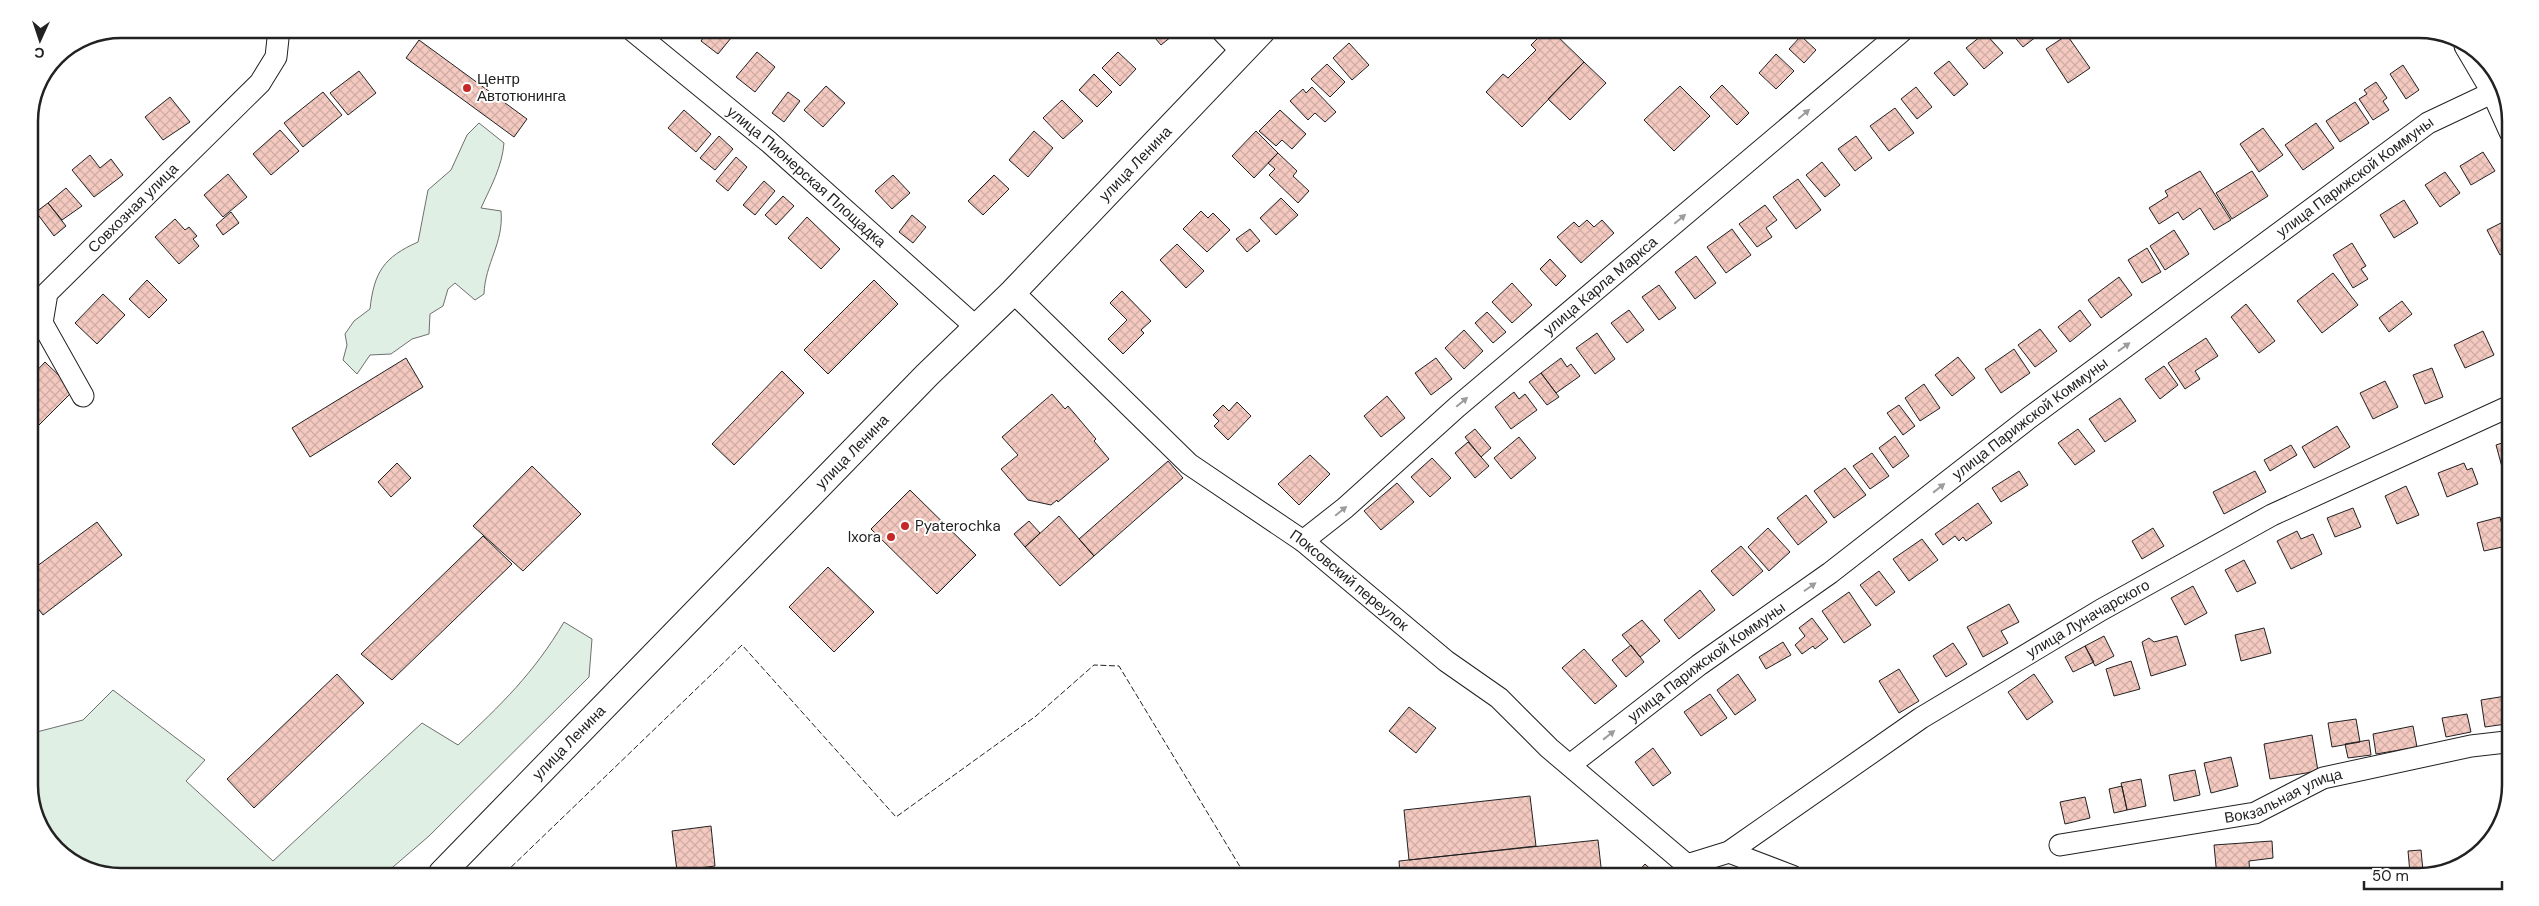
<svg xmlns="http://www.w3.org/2000/svg" width="2539" height="906" font-family="'DM Sans',sans-serif">
	<style>
		.green { fill: #e0efe3; stroke: #6f6f6f }
		.building { fill: url(#building-cross-hatch); stroke: #222 }
		.lines { fill: none; stroke-linecap: round; stroke-linejoin: round }
		.minor-casing { stroke: #222; stroke-width: 23 }
		.major-casing { stroke: #222; stroke-width: 28 }
		.minor { stroke: #fff; stroke-width: 21 }
		.major { stroke: #fff; stroke-width: 26 }
		.fence { stroke: #222; stroke-width: 1; stroke-dasharray: 6 2.5; stroke-linecap: butt }
		.oneway { fill: #9c9c9c }
		.poi-dot { fill: #c62828; stroke: #fff; stroke-width: 2 }
		.labels { text-anchor: middle; stroke-width: 4; stroke-linejoin: round; paint-order: stroke }
		.poi-label { font-size: 15px; fill: #222; stroke: #fff; text-anchor: start }
		.street-label { font-size: 15px; fill: #222; stroke: #fff }
		.rim { fill: none; stroke: #222; stroke-width: 2.5 }
	</style>
	<defs>
		<pattern id="building-cross-hatch" width="8" height="8" patternUnits="userSpaceOnUse" patternTransform="scale(1.25)"><rect width="8" height="8" fill="#f3c9c0"/><path d="M0 0l8 8M0 8l8-8" fill="none" stroke="#d0aca5"/></pattern>
	</defs>
	<rect width="100%" height="100%" fill="#fff"/>
	<path class="green" d="M479 123 504 143C502 167 491 186 481 208L501 211C504 243 485 263 484 294L475 300 455 283 448 289 443 306 430 314 429 334 412 339 391 354 370 355 357 374 343 360 347 345 345 334 354 321 370 309C374 272 384 257 418 242L428 190 451 170 467 135Z
		M564 622 592 639 589 677 429 836 386 873 91 872 48 842 29 792V734L83 720 113 690 205 760 186 781 273 861 422 723 458 745C501 705 534 673 564 622Z"/>
	<path class="building" d="M709 30H734L736 32 718 54 701 41Z
		M1149 31H1168L1172 36 1161 45Z
		M1544 32H1553L1584 62 1522 127 1486 92 1503 74 1508 78 1536 50 1531 45Z
		M1985 33 2003 53 1984 69 1966 48Z
		M2011 33H2041L2023 47Z
		M2067 35 2090 68 2068 83 2046 49Z
		M1801 36 1816 50 1804 63 1789 49Z
		M419 40 527 119 514 137 406 58Z
		M1349 43 1369 65 1352 80 1333 58Z
		M757 52 775 67 755 92 736 77Z
		M1118 52 1136 69 1120 86 1102 68Z
		M1776 54 1794 71 1776 89 1759 73Z
		M1949 61 1968 84 1954 96 1934 73Z
		M1584 62 1606 83 1570 120 1548 99Z
		M1327 64 1345 82 1330 97 1311 79Z
		M2403 65 2419 90 2406 99 2390 74Z
		M359 71 376 93 348 115 330 93Z
		M1094 74 1112 92 1097 107 1079 90Z
		M2376 82 2387 98 2383 101 2389 110 2373 120 2359 99 2367 94 2364 90Z
		M1722 85 1749 113 1737 125 1710 97Z
		M826 86 845 103 823 127 804 110Z
		M1680 86 1710 116 1674 151 1644 120Z
		M1312 87 1336 112 1325 122 1315 113 1308 120 1290 101 1303 89 1306 93Z
		M1916 87 1932 107 1917 119 1901 99Z
		M323 92 342 115 303 147 284 123Z
		M788 92 800 101 784 122 772 113Z
		M170 97 190 122 163 140 145 117Z
		M1062 100 1083 121 1063 139 1043 118Z
		M2355 102 2369 123 2340 142 2326 121Z
		M1895 108 1914 133 1889 151 1870 126Z
		M684 110 711 134 696 152 668 128Z
		M1280 110 1306 134 1292 149 1282 140 1276 146 1259 131Z
		M2316 123 2334 148 2303 170 2285 145Z
		M2263 128 2283 155 2259 172 2240 144Z
		M280 130 299 151 271 175 253 154Z
		M1034 131 1053 148 1028 177 1009 160Z
		M1256 131 1278 153 1254 178 1232 156Z
		M719 136 733 149 715 170 700 158Z
		M1856 136 1872 158 1855 171 1838 149Z
		M2483 152 2495 171 2471 185 2460 166Z
		M1278 153 1297 171 1293 176 1309 191 1298 203 1269 175 1275 169 1268 163Z
		M90 155 100 168 111 159 123 175 94 197 72 170Z
		M736 157 747 167 728 191 716 181Z
		M1822 162 1840 185 1825 197 1806 175Z
		M2200 171 2231 220 2214 230 2200 208 2183 220 2178 212 2159 224 2149 208 2168 196 2165 191Z
		M2252 171 2268 196 2232 219 2216 193Z
		M2445 172 2460 193 2440 207 2425 185Z
		M228 174 247 197 223 217 204 195Z
		M893 175 910 193 892 209 875 191Z
		M994 175 1009 189 983 215 968 201Z
		M1798 179 1821 210 1796 229 1773 197Z
		M764 181 775 191 755 215 743 205Z
		M66 188 82 206 62 220 48 203Z
		M783 196 794 206 776 225 765 215Z
		M1281 198 1298 215 1276 235 1260 218Z
		M2404 200 2418 223 2394 238 2380 215Z
		M48 203 66 226 54 236 36 212Z
		M1765 205 1777 220 1766 228 1772 237 1757 247 1739 224Z
		M1201 211 1208 218 1213 213 1230 230 1207 252 1183 229Z
		M231 212 239 223 223 235 216 225Z
		M912 215 926 227 913 243 899 232Z
		M807 217 840 249 821 269 788 238Z
		M175 219 185 230 189 227 197 236 193 239 199 246 179 264 155 237Z
		M2509 219V250L2500 255 2487 230Z
		M1587 220 1594 227 1602 220 1614 233 1581 263 1557 237 1574 222 1579 227Z
		M1250 229 1260 241 1247 252 1236 239Z
		M1732 229 1751 255 1726 273 1707 247Z
		M2174 230 2189 254 2165 270 2150 246Z
		M29 234 37 242 29 251Z
		M2352 243 2366 266 2361 269 2368 279 2353 288 2333 255Z
		M1177 244 1204 271 1186 288 1160 260Z
		M2147 248 2161 272 2142 283 2128 260Z
		M1696 256 1716 283 1695 299 1675 272Z
		M1550 259 1566 276 1556 286 1540 269Z
		M2333 273 2358 305 2322 333 2297 301Z
		M2119 277 2132 295 2101 318 2088 300Z
		M147 280 167 300 149 318 129 299Z
		M874 280 898 304 828 374 804 350Z
		M1512 283 1532 305 1512 323 1492 302Z
		M1659 285 1676 308 1659 320 1642 297Z
		M1122 291 1151 321 1141 330 1144 333 1123 354 1108 339 1127 320 1110 303Z
		M103 294 125 315 97 344 75 323Z
		M2402 301 2412 314 2389 332 2379 318Z
		M2246 304 2275 341 2259 353 2231 317Z
		M1629 310 1644 330 1627 343 1611 323Z
		M2080 310 2091 325 2070 342 2058 327Z
		M1487 312 1506 332 1493 343 1475 323Z
		M2040 329 2057 351 2035 367 2018 345Z
		M1464 330 1483 351 1464 369 1445 348Z
		M2483 331 2494 355 2465 368 2454 345Z
		M1597 333 1615 359 1595 374 1576 348Z
		M2206 338 2218 356 2195 371 2200 379 2185 389 2168 363Z
		M2014 349 2030 373 2001 393 1985 369Z
		M1958 357 1975 378 1952 396 1935 375Z
		M406 358 423 387 310 457 292 428Z
		M1436 358 1452 379 1431 395 1415 373Z
		M1561 358 1567 367 1571 364 1580 376 1556 393 1541 373Z
		M45 362 74 390 29 435V379Z
		M2164 366 2178 385 2160 399 2145 379Z
		M2432 368 2443 397 2425 404 2413 375Z
		M782 371 804 393 734 465 712 444Z
		M1541 373 1559 397 1547 405 1529 382Z
		M2385 381 2398 407 2373 419 2360 393Z
		M1924 384 1940 408 1920 421 1905 398Z
		M1514 392 1519 399 1525 394 1537 410 1511 429 1495 407Z
		M1052 394 1065 409 1068 406 1096 439 1094 441 1109 459 1058 502 1057 500 1051 505 1028 500 1001 469 1018 455 1002 437Z
		M1387 396 1405 418 1381 437 1364 416Z
		M2120 398 2136 421 2105 442 2089 419Z
		M1237 402 1251 416 1228 440 1214 426 1219 421 1213 415 1223 405 1229 411Z
		M1899 405 1915 426 1903 435 1887 413Z
		M2337 426 2350 447 2314 468 2302 447Z
		M1475 429 1491 448 1481 457 1465 437Z
		M2078 429 2095 451 2075 465 2058 443Z
		M1895 436 1909 456 1893 468 1879 448Z
		M1519 437 1536 458 1511 479 1494 458Z
		M2508 441V465L2502 467 2496 445Z
		M1468 442 1489 466 1475 478 1455 453Z
		M2291 445 2297 455 2270 471 2264 460Z
		M1872 453 1889 476 1870 489 1853 466Z
		M1310 455 1330 474 1299 505 1278 484Z
		M1432 458 1451 478 1430 497 1411 477Z
		M1168 461 1183 478 1094 556 1079 539Z
		M397 463 411 478 391 497 378 482Z
		M2464 463 2467 470 2472 468 2478 484 2447 497 2438 473Z
		M532 466 581 514 523 571 473 526Z
		M1845 468 1866 495 1834 518 1814 491Z
		M2019 471 2028 485 2001 502 1992 488Z
		M2255 471 2266 492 2224 514 2213 492Z
		M1397 483 1414 502 1381 530 1364 511Z
		M2406 486 2419 515 2397 524 2385 496Z
		M910 490 976 555 937 594 871 529Z
		M1806 495 1827 522 1798 545 1777 518Z
		M1978 503 1992 523 1966 541 1963 537 1959 541 1955 536 1943 545 1935 534Z
		M2353 508 2361 527 2335 537 2327 518Z
		M1059 516 1094 556 1060 586 1025 547Z
		M2500 517 2507 546 2484 551 2477 523Z
		M1029 521 1040 533 1025 547 1014 534Z
		M97 522 122 555 43 615 29 597V572Z
		M1768 528 1790 552 1769 571 1748 547Z
		M2153 528 2164 546 2142 559 2132 541Z
		M2297 531 2301 539 2313 534 2322 554 2291 569 2277 541Z
		M483 536 512 564 392 680 361 654Z
		M1922 539 1938 560 1909 581 1893 559Z
		M1741 546 1763 571 1733 596 1711 571Z
		M2244 560 2256 583 2237 592 2225 570Z
		M828 567 874 612 834 652 789 607Z
		M1879 571 1895 592 1876 606 1860 585Z
		M2193 586 2207 613 2185 625 2171 598Z
		M1700 590 1715 610 1679 639 1664 620Z
		M1849 592 1871 625 1844 643 1822 611Z
		M2009 604 2019 622 2001 631 2008 643 1983 657 1967 627Z
		M1812 618 1828 639 1815 649 1813 646 1802 654 1795 645 1805 636 1799 628Z
		M1642 620 1660 641 1640 657 1622 635Z
		M2264 628 2271 653 2241 661 2235 635Z
		M2104 636 2114 656 2095 666 2085 646Z
		M2177 636 2186 665 2151 676 2142 642 2149 638 2154 642Z
		M1783 642 1791 655 1766 669 1759 657Z
		M1953 643 1967 664 1946 677 1933 656Z
		M1631 645 1644 662 1626 677 1612 660Z
		M2085 646 2094 662 2073 672 2065 657Z
		M1584 649 1617 686 1595 704 1562 668Z
		M2131 661 2140 689 2114 696 2106 669Z
		M1899 669 1919 701 1899 713 1879 681Z
		M337 674 364 703 254 808 227 779Z
		M1738 674 1756 700 1735 715 1717 690Z
		M2034 674 2053 702 2027 720 2008 692Z
		M1710 694 1727 718 1701 736 1684 712Z
		M2506 696V724L2485 727 2481 700Z
		M1409 707 1436 728 1416 753 1389 731Z
		M2467 714 2471 732 2446 737 2442 718Z
		M2356 719 2360 742 2332 747 2328 723Z
		M2413 726 2417 747 2376 754 2373 734Z
		M2312 735 2318 771 2270 779 2264 744Z
		M2369 740 2371 755 2348 758 2345 744Z
		M1653 748 1671 773 1653 786 1635 762Z
		M2231 757 2238 786 2211 793 2204 763Z
		M2195 770 2200 795 2174 801 2169 775Z
		M2141 779 2146 806 2127 810 2121 783Z
		M2122 786 2127 810 2114 813 2109 789Z
		M1530 796 1536 846 1409 860 1404 810Z
		M2085 797 2090 818 2065 824 2060 802Z
		M711 826 715 866 677 871 672 831Z
		M1598 840 1602 876 1400 875 1399 861Z
		M2272 841 2273 858 2249 861 2250 877H2217L2214 845Z
		M2421 850 2423 871 2410 873 2408 851Z
		M1645 864 1658 876H1634Z
		M2094 871 2095 877H2067L2066 874Z
		M2200 871 2201 877H2188L2187 872Z"/>
	<g class="lines">
		<g class="minor-casing">
			<g id="minor">
				<path id="s1" d="M632 30 769 142 976 327"/>
				<path d="M1222 31 1242 52"/>
				<path d="M2465 46 2492 92 2510 132"/>
				<path id="s2" d="M1013 292 1189 464 1303 541 1446 661 1499 698 1549 748 1687 865 1729 852 1921 718 2101 610 2272 515 2508 407"/>
				<path id="s3" d="M83 396 42 323 47 293 260 83 276 57 279 29"/>
				<path id="s4" d="M1303 541 1345 508 1457 407 1901 32"/>
				<path id="s5" d="M1570 765 1699 665 1830 573 2029 418 2428 123 2500 89"/>
				<path id="s6" d="M2060 845 2255 813 2323 778 2471 746 2506 742"/>
				<path d="M1729 852 1792 876"/>
			</g>
		</g>
		<g class="major-casing">
			<g id="major">
				<path id="s7" d="M442 873 927 375 1013 292 1262 31"/>
			</g>
		</g>
		<use href="#minor" class="minor"/>
		<use href="#major" class="major"/>
		<path class="fence" d="M505 873 742 645 896 817 1036 716 1094 665 1119 666 1245 875"/>
	</g>
	<defs><path id="oneway-solid" d="M-6-.8H1V-3.2L6.5 0L1 3.2V.8H-6Z" transform="scale(1.25)"/></defs>
	<g class="oneway">
		<use href="#oneway-solid" transform="translate(1804 114) rotate(-40)"/>
		<use href="#oneway-solid" transform="translate(1680 219) rotate(-40)"/>
		<use href="#oneway-solid" transform="translate(2124 347) rotate(-36)"/>
		<use href="#oneway-solid" transform="translate(1462 402) rotate(-40)"/>
		<use href="#oneway-solid" transform="translate(1939 488) rotate(-38)"/>
		<use href="#oneway-solid" transform="translate(1341 511) rotate(-39)"/>
		<use href="#oneway-solid" transform="translate(1810 587) rotate(-35)"/>
		<use href="#oneway-solid" transform="translate(1609 735) rotate(-38)"/>
	</g>
	<g class="poi-dot">
		<circle cx="467" cy="88" r="5"/>
		<circle cx="905" cy="526" r="5"/>
		<circle cx="891" cy="537" r="5"/>
	</g>
	<g class="labels">
		<g class="poi-label">
			<text x="477" y="84">Центр<tspan x="477" dy="17">Автотюнинга</tspan></text>
			<text x="915" y="531">Pyaterochka</text>
			<text x="881" y="542" text-anchor="end">Ixora</text>
		</g>
		<g class="street-label">
			<text dy="5" stroke="none"><textPath href="#s7" startOffset="992">улица Ленина</textPath></text>
			<text dy="5" stroke="none"><textPath href="#s1" startOffset="228">улица Пионерская Площадка</textPath></text>
			<text dy="5" stroke="none"><textPath href="#s5" startOffset="981">улица Парижской Коммуны</textPath></text>
			<text dy="5" stroke="none"><textPath href="#s3" startOffset="235">Совхозная улица</textPath></text>
			<text dy="5" stroke="none"><textPath href="#s4" startOffset="392">улица Карла Маркса</textPath></text>
			<text dy="5" stroke="none"><textPath href="#s5" startOffset="576">улица Парижской Коммуны</textPath></text>
			<text dy="5" stroke="none"><textPath href="#s7" startOffset="588">улица Ленина</textPath></text>
			<text dy="5" stroke="none"><textPath href="#s2" startOffset="444">Поксовский переулок</textPath></text>
			<text dy="5" stroke="none"><textPath href="#s2" startOffset="1359">улица Луначарского</textPath></text>
			<text dy="5" stroke="none"><textPath href="#s5" startOffset="171">улица Парижской Коммуны</textPath></text>
			<text dy="5" stroke="none"><textPath href="#s7" startOffset="182">улица Ленина</textPath></text>
			<text dy="5" stroke="none"><textPath href="#s6" startOffset="230">Вокзальная улица</textPath></text>
		</g>
	</g>
	<path d="M0 0H2539V906H0ZM121 38H2419A83 83 0 0 1 2502 121V785A83 83 0 0 1 2419 868H121A83 83 0 0 1 38 785V121A83 83 0 0 1 121 38Z" fill="#fff" fill-rule="evenodd"/>
	<path class="rim" d="M121 38H2419A83 83 0 0 1 2502 121V785A83 83 0 0 1 2419 868H121A83 83 0 0 1 38 785V121A83 83 0 0 1 121 38Z"/>
	<g transform="translate(40 40) rotate(183)" stroke="#ffffff" stroke-width="4" paint-order="stroke">
	<path d="M0-4L9 19L0 12L-9 19Z" fill="#222222"/>
	<text y="-8" font-size="14" font-weight="bold" text-anchor="middle" fill="#222222">С</text>
	</g>
	<path d="M2364 881v8h138v-8" fill="none" stroke="#222222" stroke-width="2.5"/>
	<text x="2372" y="881" font-size="15" fill="#222222" stroke="#ffffff" stroke-width="4" paint-order="stroke">50 m</text>
</svg>
